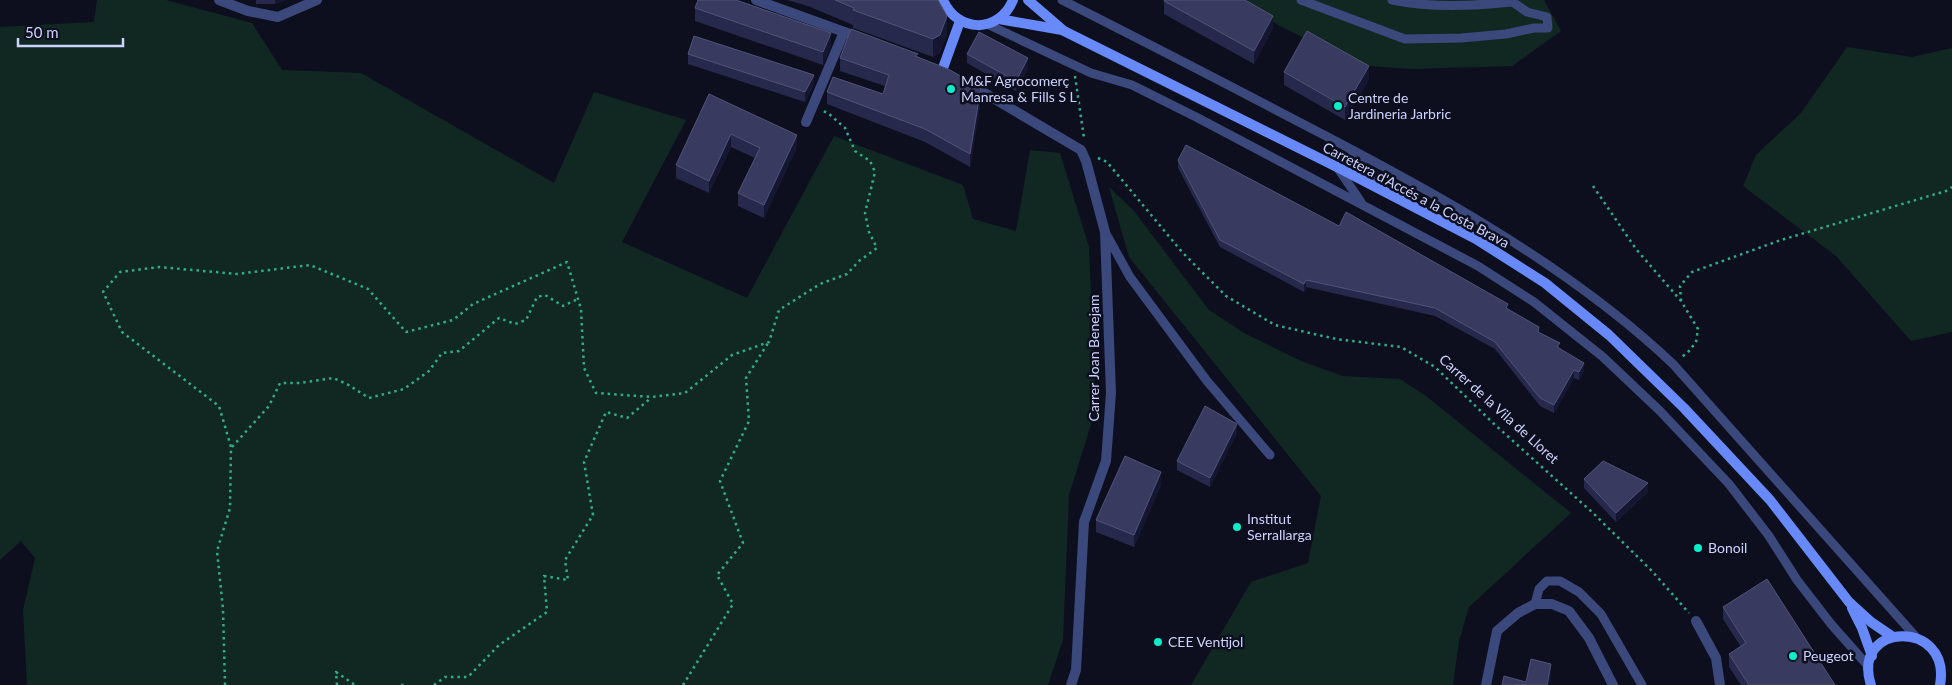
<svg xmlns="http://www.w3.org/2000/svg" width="1952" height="685" viewBox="0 0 1952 685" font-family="Lato,sans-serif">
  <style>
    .green { fill: #102821 }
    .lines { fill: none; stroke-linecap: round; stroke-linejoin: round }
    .path { stroke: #32ac85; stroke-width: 2.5; stroke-dasharray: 2.5 4; stroke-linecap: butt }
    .service { stroke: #3a487c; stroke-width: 9 }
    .minor { stroke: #3a487c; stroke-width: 10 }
    .secondary { stroke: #6889f9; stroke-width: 10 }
    .wall { fill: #27294c }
    .shaded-wall { fill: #151732 }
    .building { fill: #383b5f; stroke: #505378 }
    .poi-dot { fill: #09edc9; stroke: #0d0f1f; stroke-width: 2 }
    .labels { text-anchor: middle; stroke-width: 5; stroke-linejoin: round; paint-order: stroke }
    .poi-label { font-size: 14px; fill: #cdd3fd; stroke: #0d0f1f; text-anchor: start }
    .street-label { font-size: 14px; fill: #cdd3fd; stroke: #0d0f1f }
  </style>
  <rect width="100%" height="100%" fill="#0d0f1f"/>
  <g class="green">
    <path d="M97 0H166L252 23 282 70 361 73 554 183 594 92 686 120 622 242 747 298 834 136 963 185 973 219 1016 231 1030 150 1060 153 1089 247 1096 408 1069 495 1063 640 1048 685H27L23 610 35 558 21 541 0 560V27L94 22Z"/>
    <path d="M1244 0H1544L1561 31 1512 66 1409 69 1358 65 1278 25 1248 5Z"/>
    <path d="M1847 47 1912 57 1952 48V332L1911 341 1836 256 1743 186 1756 155 1801 113Z"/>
    <path d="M1109 187 1134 211 1209 310 1246 334 1301 361 1343 376 1400 379 1426 396 1571 513 1469 607 1459 641 1453 685H1191L1251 582 1308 563 1321 496 1129 257Z"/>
  </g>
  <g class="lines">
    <g class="path">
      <path d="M1075 76 1084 138"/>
      <path d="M1098 158 1107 162 1182 252 1226 296 1275 325 1336 339 1401 347 1435 367 1493 423 1593 513 1652 571 1689 613"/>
      <path d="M1593 186 1636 249 1681 301 1698 329 1696 342 1689 351 1682 357"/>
      <path d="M1681 301 1680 286 1692 272 1781 240 1946 191 1952 187"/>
      <path d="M232 447 269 406 280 383H300L333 378 347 384 369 398 404 389 429 371 442 353 459 351 499 318 515 324 526 320 537 297 545 295 563 306 578 299"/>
      <path d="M225 685 223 609 217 551 230 508 231 447 219 406 122 332 103 292 120 272 159 267 237 274 310 265 368 289 406 332 453 320 473 304 567 262 581 309 584 368 596 393 652 397 685 393 732 355 769 342 779 310 820 284 847 274 859 261 877 248 869 232 865 213 875 172 870 161 855 151 845 128 828 113 823 111"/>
      <path d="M337 685 336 672 355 685"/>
      <path d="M401 685H404"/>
      <path d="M434 685 445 677H468L499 645 547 612 544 576 568 580 565 560 593 515 584 462 606 412 627 418 651 398"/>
      <path d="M683 685 733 604 717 575 743 543 720 481 749 421 746 378 768 343"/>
    </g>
    <g class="service">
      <path d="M1062 0C1141 40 1219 80 1297 121 1427 188 1566 263 1673 364L1916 637"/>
      <path d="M1301 0 1405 39 1461 38 1506 34 1534 28H1548L1547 17 1527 12 1510 0"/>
      <path d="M1392 0C1432 8 1472 6 1512 2"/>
      <path d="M987 24 1091 73 1132 85 1198 118 1478 266 1534 302 1603 357 1660 411 1729 484 1769 536 1797 580 1831 624 1869 667"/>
      <path d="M1351 150 1379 188"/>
      <path d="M1337 167 1361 202"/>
      <path d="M1105 232 1130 277 1207 381 1270 455"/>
      <path d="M1535 604 1539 589 1547 581H1560L1579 592 1601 614 1642 685"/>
    </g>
    <g class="minor">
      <path d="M219 0 248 11 278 17 317 0"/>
      <path d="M756 0 861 38"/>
      <path d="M971 85 1081 150 1086 161 1105 232 1111 393 1106 461 1084 522 1076 670 1071 685"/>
      <path d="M806 122 844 32"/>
      <path d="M1696 621 1716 658 1720 685"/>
      <path d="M1486 685 1497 631 1518 613 1535 604H1552L1569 611 1589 638 1613 685"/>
    </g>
    <g class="secondary">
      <path d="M943 0C957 33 999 34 1013 0"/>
      <path d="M1028 0 1064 31 1337 167 1476 239 1545 283 1609 335 1684 408 1770 500 1849 602 1871 622 1893 637"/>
      <path d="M999 19 1062 30"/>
      <path d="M943 68 960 21"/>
      <path d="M1852 608 1862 628 1872 656"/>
      <path d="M1871 685C1850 621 1952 619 1940 685"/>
    </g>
  </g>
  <g class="wall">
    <path d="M256 0H286L275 4H256Z"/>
    <path d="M787 0H938L947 34 940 53 933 57 853 28V25L808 6Z"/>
    <path d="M1163 0H1245L1273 28 1254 64 1164 14V1Z"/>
    <path d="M695 8 831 45 823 65 695 21Z"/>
    <path d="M688 54 814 84 805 102 688 64Z"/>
    <path d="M967 54 1028 68 1016 91 967 63Z"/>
    <path d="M918 57 981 100 970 167 925 142 827 104V92L883 94 885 86 840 71V58Z"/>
    <path d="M1284 72 1369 79 1345 120 1284 85Z"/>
    <path d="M709 94 797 147 764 218 738 206V193L755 158 731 147 709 193 676 178V165Z"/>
    <path d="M1178 160 1339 226 1508 309 1560 348 1584 371 1579 380 1574 378 1554 413 1540 406 1495 349 1435 316 1306 287 1304 292 1220 247 1178 168Z"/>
    <path d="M1237 433 1210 487 1177 470V461Z"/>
    <path d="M1584 479 1648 492 1616 522 1584 488Z"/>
    <path d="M1161 485 1134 547 1096 532V520Z"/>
    <path d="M1723 607 1835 685H1741L1729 667V654L1741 647 1723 619Z"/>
  </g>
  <g class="shaded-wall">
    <path d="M275 0H286L275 4Z"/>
    <path d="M947 16V34L940 53 933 57V39Z"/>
    <path d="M1273 16V28L1254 64V51Z"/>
    <path d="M831 33V45L823 65V52Z"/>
    <path d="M1028 58V68L1016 91V81Z"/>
    <path d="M1369 66V79L1345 120V107Z"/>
    <path d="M814 75V84L805 102V92Z"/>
    <path d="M981 87V100L970 167V154Z"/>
    <path d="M731 134V147L709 193V181Z"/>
    <path d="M797 135V147L764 218V205Z"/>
    <path d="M1306 280V287L1304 292V284Z"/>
    <path d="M1584 363V371L1579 380V372Z"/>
    <path d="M1574 370V378L1554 413V405Z"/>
    <path d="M1237 424V433L1210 487V478Z"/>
    <path d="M1161 472V485L1134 547V535Z"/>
    <path d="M1648 483V492L1616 522V513Z"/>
    <path d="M1551 664V676L1550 685H1547Z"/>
  </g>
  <g class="building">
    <path d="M698 0H736L831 33 823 52 695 8Z"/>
    <path d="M835 0H938L947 16 940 35 933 39 853 10 854 8Z"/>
    <path d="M1165 0H1245L1273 16 1254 51 1164 1Z"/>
    <path d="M851 29 918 54 915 56 948 69 981 87 970 154 925 129 827 92 833 77 883 94 889 75 840 58Z"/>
    <path d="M1307 31 1369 66 1345 107 1284 72Z"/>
    <path d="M979 32 1028 58 1016 81 967 54Z"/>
    <path d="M694 36 814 75 805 92 688 54Z"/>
    <path d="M709 94 797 135 764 205 738 193 760 148 731 134 709 181 676 165Z"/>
    <path d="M1186 145 1339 226 1346 212 1508 304 1506 308 1539 327 1538 332 1560 343 1557 347 1584 363 1579 372 1574 370 1554 405 1540 398 1495 342 1435 308 1306 280 1304 284 1220 240 1178 160Z"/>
    <path d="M1205 406 1237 424 1210 478 1177 461Z"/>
    <path d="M1125 456 1161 472 1134 535 1096 520Z"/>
    <path d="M1603 461 1648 483 1616 513 1584 479Z"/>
    <path d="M1767 579 1835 685H1749L1729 654 1746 643 1723 607Z"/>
    <path d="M1531 659 1551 664 1547 685H1502L1504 676 1526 682Z"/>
  </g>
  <g class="poi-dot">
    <circle cx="951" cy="89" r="5"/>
    <circle cx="1338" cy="106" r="5"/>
    <circle cx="1237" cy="527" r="5"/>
    <circle cx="1698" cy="548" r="5"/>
    <circle cx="1158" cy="642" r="5"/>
    <circle cx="1793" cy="656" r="5"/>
  </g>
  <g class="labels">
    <g class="poi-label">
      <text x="961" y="86">M&amp;F Agrocomerç<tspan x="961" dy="16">Manresa &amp; Fills S L</tspan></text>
      <text x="1348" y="103">Centre de<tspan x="1348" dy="16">Jardineria Jarbric</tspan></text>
      <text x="1247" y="524">Institut<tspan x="1247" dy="16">Serrallarga</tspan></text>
      <text x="1708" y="553">Bonoil</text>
      <text x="1168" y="647">CEE Ventijol</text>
      <text x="1803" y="661">Peugeot</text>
    </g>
    <g class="street-label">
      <text transform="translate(1416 195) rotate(28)" y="5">Carretera d'Accés a la Costa Brava</text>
      <text transform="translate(1094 358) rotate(-90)" y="5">Carrer Joan Benejam</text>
      <text transform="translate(1499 409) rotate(42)" y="5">Carrer de la Vila de Lloret</text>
    </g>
  </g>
  <path d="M18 38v8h105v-8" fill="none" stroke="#cdd3fd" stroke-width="2.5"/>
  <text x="25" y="38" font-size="15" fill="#cdd3fd" stroke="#0d0f1f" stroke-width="4" paint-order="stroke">50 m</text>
</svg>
